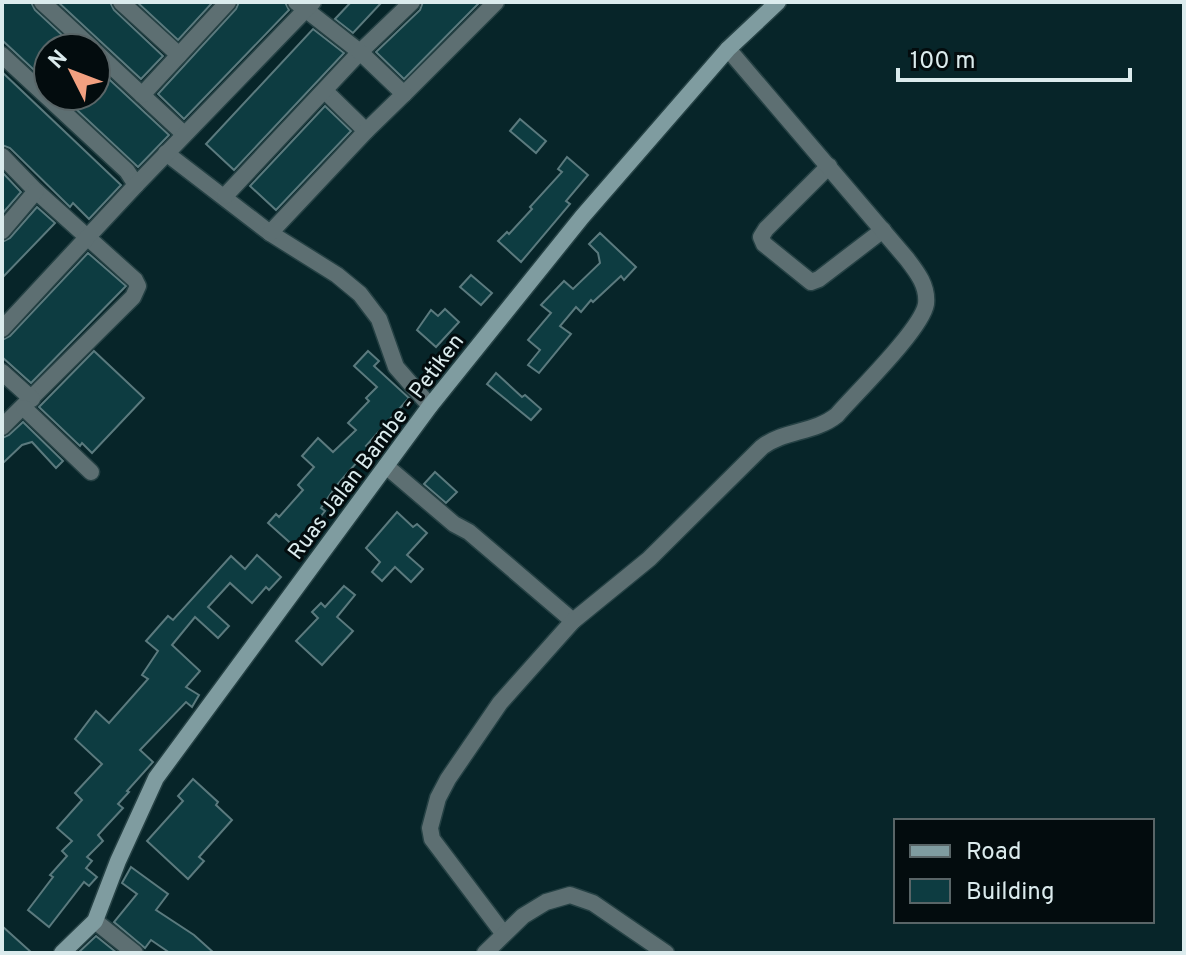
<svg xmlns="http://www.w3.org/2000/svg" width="1186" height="955" viewBox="0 0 1186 955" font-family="Overpass,sans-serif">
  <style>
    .building { fill: #0d3c41; stroke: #5b7a7e; stroke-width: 2 }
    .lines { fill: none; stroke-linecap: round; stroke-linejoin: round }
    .minor-casing { stroke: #254144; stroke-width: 19 }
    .secondary-casing { stroke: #254144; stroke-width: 19 }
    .minor { stroke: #5d6f72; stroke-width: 16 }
    .secondary { stroke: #7f9ca0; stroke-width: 16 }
    .labels { text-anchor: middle; stroke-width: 6; stroke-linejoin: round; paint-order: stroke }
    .street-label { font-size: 22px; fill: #dbebed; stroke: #030c0e }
  </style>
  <rect width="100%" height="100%" fill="#072529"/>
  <g class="building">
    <path d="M2 2H31L35 10 76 48H48V83L2 40Z"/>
    <path d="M58 2H110L114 10 163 56 141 79Z"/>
    <path d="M137 2H213L178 40Z"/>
    <path d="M239 2H285L289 10 184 119 158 94 236 9Z"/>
    <path d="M351 2H382L353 33 335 19Z"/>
    <path d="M423 2H480L404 79 376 52 420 10Z"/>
    <path d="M313 29 344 53 234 170 206 144Z"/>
    <path d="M96 67 169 135 138 167 62 96H96Z"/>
    <path d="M2 72 121 185 89 219 73 203 70 207 10 148 2 145Z"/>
    <path d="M325 106 351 131 276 210 250 186Z"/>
    <path d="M520 119 546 141 536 153 510 131Z"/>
    <path d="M567 157 588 175 566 201 570 204 521 262 498 241 507 232 509 234 532 209 530 207 562 172 558 169Z"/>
    <path d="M2 172 21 192 2 214Z"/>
    <path d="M37 207 55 223 2 278V242L10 238Z"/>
    <path d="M600 233 636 267 624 280 621 276 593 302 591 300 581 312 576 307 560 326 571 334 539 373 528 365 540 350 528 340 551 313 541 305 564 281 573 289 600 263 598 253 589 244Z"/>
    <path d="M88 253 126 286 31 383 2 357V340L10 336Z"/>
    <path d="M471 275 492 293 481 305 460 287Z"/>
    <path d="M445 309 459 322 436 347 417 330 431 310 438 316Z"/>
    <path d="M94 351 144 398 92 453 82 443 80 446 39 407Z"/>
    <path d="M368 351 379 361 374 366 409 398 366 446 372 451 360 462 358 461 336 486 321 508 325 511 296 548 268 523 276 514 279 517 303 490 298 485 314 467 302 456 318 438 333 452 356 430 348 423 369 401 366 398 377 387 354 366Z"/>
    <path d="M496 373 522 397 525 395 541 409 531 420 487 384Z"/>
    <path d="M23 422 63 461 56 468 32 442 22 445 2 464V438L9 435Z"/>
    <path d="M435 472 457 492 446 503 424 484Z"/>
    <path d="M397 512 413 527 417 524 427 533 407 555 423 569 411 582 395 567 382 581 372 572 380 562 366 548Z"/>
    <path d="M257 555 281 577 269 590 266 587 252 603 230 583 208 607 229 626 218 638 195 617 172 645 200 671 186 687 199 695 192 707 186 702 140 750 153 762 127 791 129 792 118 804 123 808 98 835 103 841 87 857 92 861 86 868 97 877 89 886 84 882 49 927 28 910 53 877 50 875 67 856 62 851 72 841 57 828 82 800 75 793 102 764 75 739 96 711 109 723 148 679 142 675 158 651 146 641 168 616 173 620 231 556 245 569Z"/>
    <path d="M344 586 355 595 337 617 353 631 322 665 296 641 318 618 312 612 321 603 325 607Z"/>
    <path d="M193 779 218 802 216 805 232 820 199 857 204 861 188 879 147 841 183 801 178 796Z"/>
    <path d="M131 867 168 894 156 910 194 935 214 953H170L151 940 145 948 114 922 137 894 122 883Z"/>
    <path d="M2 926 32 953H2Z"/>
    <path d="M96 936 117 953H78Z"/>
  </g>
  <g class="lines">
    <defs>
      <g id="minor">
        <path d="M42 2 92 48"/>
        <path d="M121 2 179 55"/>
        <path d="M96 52 184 134"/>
        <path d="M2 55 127 171 136 185"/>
        <path d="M325 91 366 131"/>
        <path d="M404 94 496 2"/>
        <path d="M142 95 228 2"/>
        <path d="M166 153 270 233 337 275 360 294 379 319 396 367 430 406"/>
        <path d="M2 156 36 191 135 280 138 286 133 297 2 427"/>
        <path d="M829 166 766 229 761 237 764 244 811 282 819 279 883 230"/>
        <path d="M225 196 360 52 412 2"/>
        <path d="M2 231 36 191"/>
        <path d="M270 233 366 131 404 94 360 52 296 2"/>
        <path d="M2 329 136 185 313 2"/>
        <path d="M2 372 32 399"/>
        <path d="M24 408 91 472"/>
        <path d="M386 466 454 524 469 532 573 621"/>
        <path d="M95 921 135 953"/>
        <path d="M503 933 432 839 430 828 438 798 448 779 500 703 573 621 649 559 762 447C784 430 815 433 837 415 856 393 922 329 926 304 928 286 917 272 907 259L728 49"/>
        <path d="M485 953 523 916 546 902 570 895 593 903 666 953"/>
      </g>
      <path id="secondary" d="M62 953 95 921 118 861 156 778 430 406 582 217 728 49 778 2"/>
    </defs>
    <use href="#minor" class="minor-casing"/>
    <use href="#secondary" class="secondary-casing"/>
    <use href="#minor" class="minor"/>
    <use href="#secondary" class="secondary"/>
  </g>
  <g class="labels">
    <g class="street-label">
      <text transform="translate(375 446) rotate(-53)" y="8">Ruas Jalan Bambe - Petiken</text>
    </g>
  </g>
  <rect width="1186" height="955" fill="none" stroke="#dbebed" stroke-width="8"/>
  <rect x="894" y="819" width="260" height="104" fill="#030c0e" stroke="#596567" stroke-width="2"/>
  <rect x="910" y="845" width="40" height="12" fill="#7f9ca0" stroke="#596567" stroke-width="2"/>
  <text x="966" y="859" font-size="24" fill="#dbebed">Road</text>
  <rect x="910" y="879" width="40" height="24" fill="#0d3c41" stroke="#596567" stroke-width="2"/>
  <text x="966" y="899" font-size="24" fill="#dbebed">Building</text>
  <g transform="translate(72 72) rotate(312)"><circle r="38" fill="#030c0e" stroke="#596567" stroke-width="2"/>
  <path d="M0-6L14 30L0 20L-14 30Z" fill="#f2a080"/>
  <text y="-12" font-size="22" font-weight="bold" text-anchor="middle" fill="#dbebed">N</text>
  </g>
  <path d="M898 68v12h232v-12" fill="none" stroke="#dbebed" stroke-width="4"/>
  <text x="910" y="68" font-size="24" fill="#dbebed" stroke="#030c0e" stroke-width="6" paint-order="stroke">100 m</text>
</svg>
